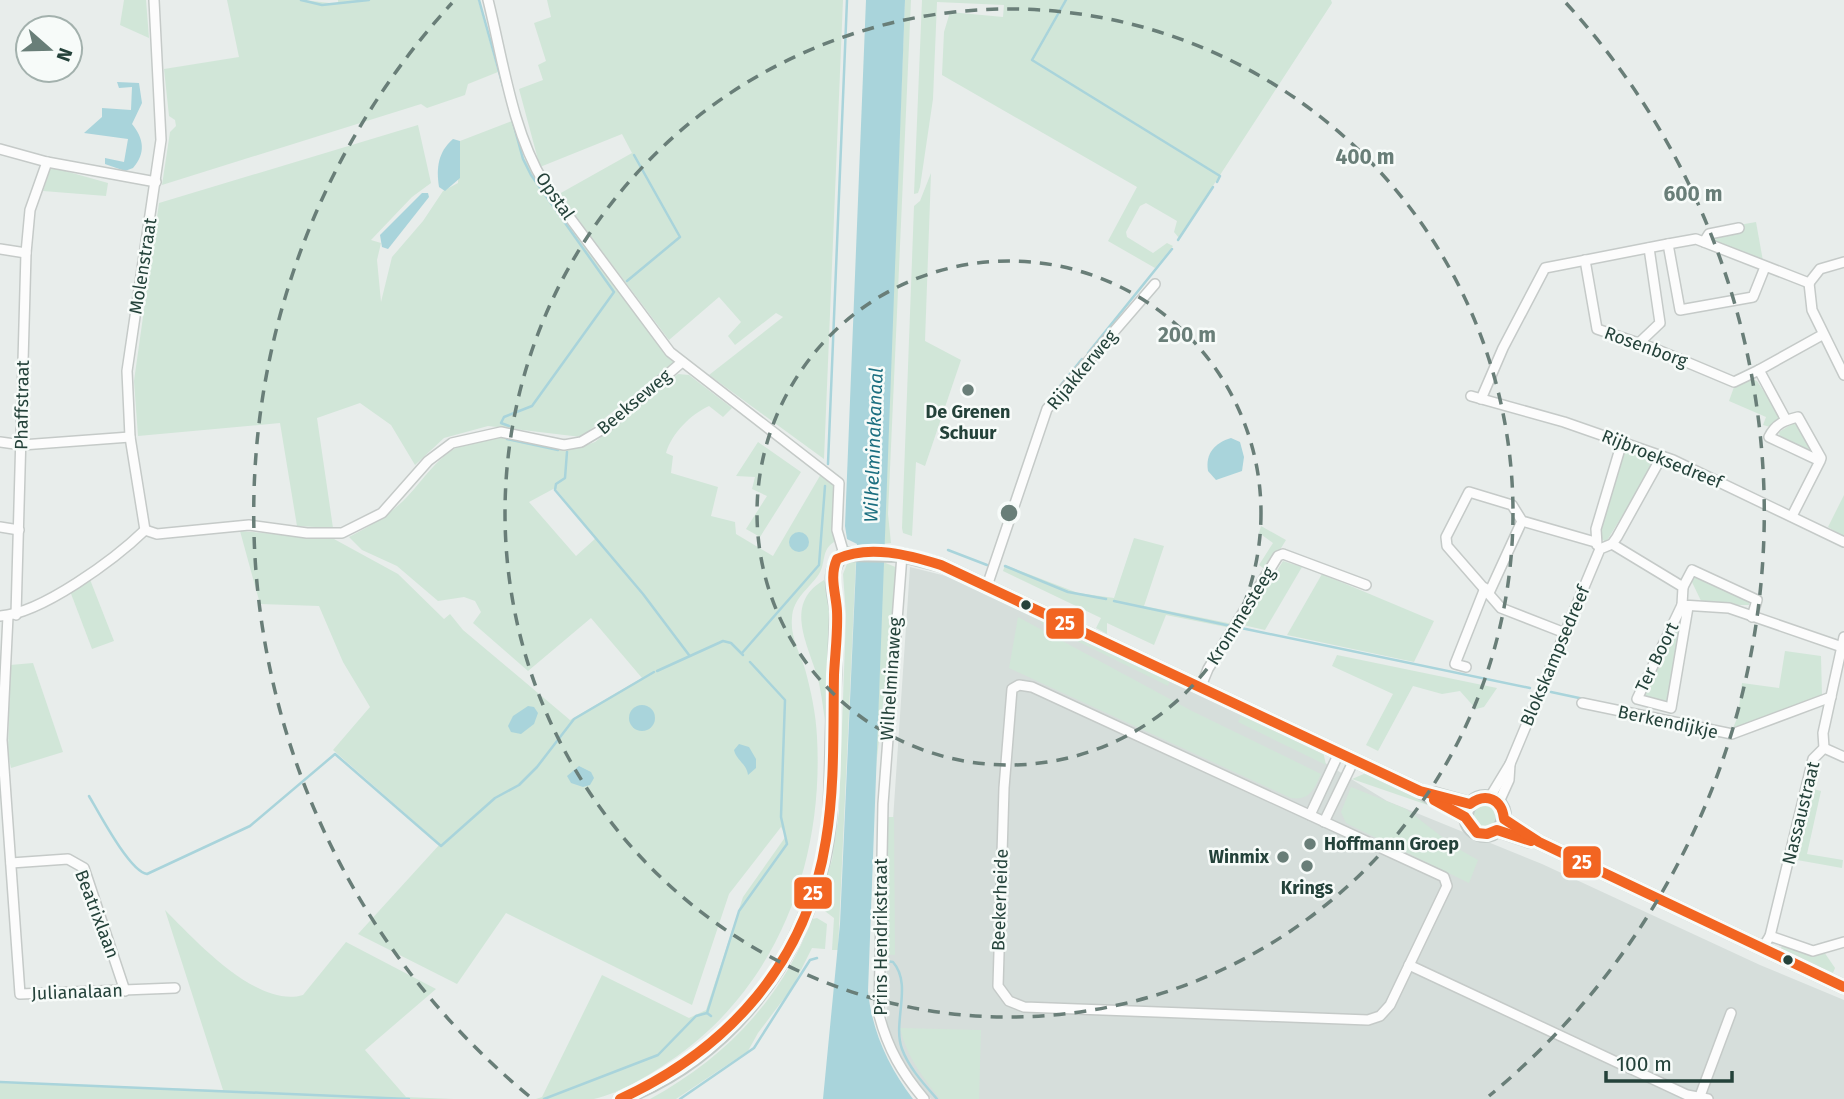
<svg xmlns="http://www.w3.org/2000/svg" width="1844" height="1099" viewBox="0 0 1844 1099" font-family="'Fira Sans',sans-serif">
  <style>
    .built { fill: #d6dedb }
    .green { fill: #d1e6d8; fill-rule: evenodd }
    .water { fill: #a9d4db }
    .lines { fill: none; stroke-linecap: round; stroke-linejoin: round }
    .stream { stroke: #a9d4db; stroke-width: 2.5 }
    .street-casing { stroke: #c5cac8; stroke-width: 12 }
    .secondary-casing { stroke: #c3cbc8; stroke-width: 16 }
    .street { stroke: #fcfcfc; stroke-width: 9 }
    .secondary { stroke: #fcfcfc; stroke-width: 12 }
    .bus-1-casing { stroke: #f7fbf9; stroke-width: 16 }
    .bus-1 { stroke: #f26522; stroke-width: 10 }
    .ring { fill: none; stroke: #697e78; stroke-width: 3.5; stroke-dasharray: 12 9 }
    .poi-dot { fill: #697e78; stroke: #f7fbf9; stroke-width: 2.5 }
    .bus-dot { fill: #24423a; stroke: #f7fbf9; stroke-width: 2.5 }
    .labels { text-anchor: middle; stroke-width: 5; stroke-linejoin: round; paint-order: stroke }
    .street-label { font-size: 18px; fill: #24423a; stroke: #f7fbf9 }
    .poi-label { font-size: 18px; font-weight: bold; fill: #24423a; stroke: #f7fbf9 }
    .water-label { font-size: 19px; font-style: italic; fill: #1c6f80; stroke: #f7fbf9 }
    .centre { fill: #697e78; stroke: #f7fbf9; stroke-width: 3.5 }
    .ring-label { font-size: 21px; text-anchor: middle; font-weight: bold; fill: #697e78; stroke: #f7fbf9; stroke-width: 5; stroke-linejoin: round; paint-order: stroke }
    .line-badge { stroke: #f7fbf9; stroke-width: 2.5 }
    .badge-label { font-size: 19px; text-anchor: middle; font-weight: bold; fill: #fff }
  </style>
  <rect width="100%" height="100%" fill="#e8edeb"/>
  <path class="built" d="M910 567 966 581 1234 707 1387 801 1542 864 1760 965 1844 1000V1099H931L910 1079 887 1045 886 924Z"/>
  <g class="green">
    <path d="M124 0H146L149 38 120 25Z"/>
    <path d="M227 0H304L338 4V0H478L498 72 468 84 465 95 427 108 421 104 162 185 170 132 176 126 175 120 169 116 164 69 239 57Z"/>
    <path d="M547 0H843L824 459 709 375 783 317 776 313 735 345 728 336 741 322 719 297 669 340 559 194 632 153 622 134 540 167 519 89 543 80 538 65 546 61 534 23 551 17Z"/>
    <path d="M905 0H911L888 514 891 543 883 544Z"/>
    <path d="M922 0H1331L1332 3 1179 238 1174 232 1177 221 1146 203 1140 206 1126 232 1127 237 1153 253 1167 243 1173 246 1155 268 1108 241 1137 187 942 75 944 32 950 12 1003 17 1004 5 937 2 933 99 920 187 918 193 914 194Z"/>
    <path d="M512 121 522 154 546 195 675 362 581 437 488 426 444 438 415 465 391 425 360 403 317 418 333 528 297 526 280 423 138 436 134 381 159 203 418 125 431 183 412 197 371 240 381 243 377 260 381 302 392 257 423 221 443 191 458 183 460 141Z"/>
    <path d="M51 167 108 183 106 196 43 191Z"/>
    <path d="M931 173 925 341 961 360 925 466 916 462 912 536 903 533 902 528 914 206 920 201Z"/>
    <path d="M1756 222 1763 261 1711 240 1739 225Z"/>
    <path d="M678 374 689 375 732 408 723 417 709 406C690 415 672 433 666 453L673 456 671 473 718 487 711 516 735 522 736 534 773 556 821 474 833 483 834 542C821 550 826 563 819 574 808 590 793 598 792 618 790 637 800 653 805 669 811 691 816 714 817 737 824 863 777 989 670 1061 648 1076 620 1093 594 1099 576 1099 554 1099 536 1099L542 1097 602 975 689 1018 706 1010 743 897 786 836 781 827 729 894 692 1005 506 913 457 984 358 934 440 844 333 750 370 707 343 662 319 606 260 604 240 531 334 539 398 574 444 619 450 614 463 630 570 720 642 678 591 618 528 671 473 623 481 612 475 601 464 597 438 601 397 566 362 550 349 537C368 527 386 517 402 502 426 479 436 454 469 442 511 427 554 459 595 442ZM555 488 596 538 576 556 529 502Z"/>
    <path d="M1752 379 1757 381 1780 416V421L1770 427 1763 425 1766 417 1729 401 1734 387Z"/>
    <path d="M1792 424H1797L1814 454 1780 438 1779 432Z"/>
    <path d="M758 442 801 472 760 537 746 529 767 496 752 489 755 477 736 476Z"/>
    <path d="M1628 448 1653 456 1655 463 1606 542 1600 538V532L1622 451Z"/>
    <path d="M1844 495V537L1828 527Z"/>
    <path d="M1261 526 1286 540 1267 571 1259 565 1273 543 1259 533Z"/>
    <path d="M1134 538 1164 546 1144 606 1233 624 1231 628 1166 615 1154 645 1107 623V634L1096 628 1101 618 1003 571 1005 565 1078 593 1114 598Z"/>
    <path d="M856 560 838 950H832L834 918 817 905 832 860 839 812 846 615 843 574 847 564Z"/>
    <path d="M1283 561 1302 567 1265 630 1243 625Z"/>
    <path d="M883 562 898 568 876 767Z"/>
    <path d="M1322 574 1434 621 1414 662 1287 635Z"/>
    <path d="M1697 575 1750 601 1749 605H1703L1691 580Z"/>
    <path d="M89 577 114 641 92 649 70 591Z"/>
    <path d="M824 580 829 592 828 743C825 723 823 703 819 683 811 648 781 605 824 580Z"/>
    <path d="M1679 614 1683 615 1669 703 1642 698Z"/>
    <path d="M1018 617 1192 711 1321 774C1314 789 1310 801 1291 798L1009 668Z"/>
    <path d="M1042 617 1171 677 1168 686 1041 623Z"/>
    <path d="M1785 651 1821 656 1822 696 1733 728 1738 716 1742 683 1779 688Z"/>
    <path d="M1337 655 1497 688 1484 707 1476 709 1460 691 1442 694 1413 686 1378 751 1366 745 1393 694 1332 666Z"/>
    <path d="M33 663 63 752 11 768 8 754 10 665Z"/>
    <path d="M1243 712 1323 751 1326 765 1238 722Z"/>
    <path d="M1366 773 1445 811 1352 779Z"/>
    <path d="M1351 787 1406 809 1455 847 1478 860 1469 883 1346 823 1341 812Z"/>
    <path d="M1813 789 1821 791 1807 854 1843 860 1842 868 1797 860Z"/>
    <circle cx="1485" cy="816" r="12"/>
    <path d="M886 817H894L895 955 881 954Z"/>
    <path d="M165 910C194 939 257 1009 303 995L346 942 436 989 365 1050 406 1097 454 1099H0V1083L223 1090Z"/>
    <path d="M817 918 827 924 825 949 812 948 792 988 758 1033 748 1051 676 1099H650C725 1058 782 999 812 919Z"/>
    <path d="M1784 945 1824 952 1835 968 1833 973 1778 950Z"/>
    <path d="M900 1028 981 1030 979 1099H940C922 1076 907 1057 900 1028Z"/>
  </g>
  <g class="water">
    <path d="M866 0H905L868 991C872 1031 888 1066 913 1099H823L840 924 857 544 847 539 845 526Z"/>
    <path d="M117 82 139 83 142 103 132 124C144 139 146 153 133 168L125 171 105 164V158L124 162 128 139 84 133 102 117V108L131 110 132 87 119 88Z"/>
    <path d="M453 139 460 141V178L445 191 439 187C436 168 438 152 453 139Z"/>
    <path d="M422 193H428L429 197 388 249 382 247 380 235Z"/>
    <path d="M1231 438 1240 442 1244 457 1242 471 1216 480 1208 471C1205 453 1215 443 1231 438Z"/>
    <circle cx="799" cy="542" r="10"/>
    <circle cx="642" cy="718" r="13"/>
    <path d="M528 706 534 707 538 713 534 724 521 734 511 732 508 726 513 716Z"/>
    <path d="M739 744 749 747 756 759V768L748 775C747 764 736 760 734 750Z"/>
    <path d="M579 766 591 772 594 778 590 785 583 787 571 783 567 776Z"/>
  </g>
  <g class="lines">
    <g class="stream">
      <path d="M301 0 322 5 369 0"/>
      <path d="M479 0 503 86"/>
      <path d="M1066 0 1032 60 1220 176 1217 182"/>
      <path d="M507 100 523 159 531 175 614 292 532 406 504 417 501 423 509 426"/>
      <path d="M1178 240 1213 187"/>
      <path d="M627 281 680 237 634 155"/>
      <path d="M1088 353 1172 249"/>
      <path d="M1047 402 1082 359"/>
      <path d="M507 439 558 450"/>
      <path d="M567 452 565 478 556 484 555 490 643 594 689 655"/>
      <path d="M828 464 847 0"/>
      <path d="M948 550 987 565"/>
      <path d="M1005 566 1068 592 1106 599"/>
      <path d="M1114 601 1231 626"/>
      <path d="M1241 628 1530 688"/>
      <path d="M742 653 819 565 825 486"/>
      <path d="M657 671 723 641 731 643 743 655"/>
      <path d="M1551 692 1626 708"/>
      <path d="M89 796C99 813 130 872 147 874L250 826 335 754 441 846 495 798 519 785 537 767 574 719 654 672"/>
      <path d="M886 961 893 962C913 985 892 1022 902 1049 909 1068 924 1084 937 1099"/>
      <path d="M707 1013 739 911 787 844 781 817 785 700 750 662"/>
      <path d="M0 1082 409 1099"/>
      <path d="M544 1099 658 1055 696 1016 707 1013 711 1016"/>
      <path d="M680 1099 754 1048 810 960 817 958"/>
    </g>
    <defs>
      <g id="street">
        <path d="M488 0C503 60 512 130 544 183L670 352 839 483 837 530 844 554"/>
        <path d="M0 149 47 162 156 182"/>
        <path d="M1704 242 1709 234 1739 228"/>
        <path d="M0 249 26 253"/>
        <path d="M1585 260 1597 329 1653 348 1734 382 1759 370"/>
        <path d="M1765 267 1753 297 1680 310 1668 244 1696 239 1809 283"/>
        <path d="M1809 283 1812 310 1844 375"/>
        <path d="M1809 283 1820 269 1844 262"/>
        <path d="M1639 343 1660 323 1649 248"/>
        <path d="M1471 396 1564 422 1673 460 1844 542"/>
        <path d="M1481 399 1503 348 1545 268 1668 244"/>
        <path d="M1786 420 1759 370 1822 335"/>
        <path d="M0 442 22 445 130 437"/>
        <path d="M1792 516 1820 461 1821 458 1798 417C1785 420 1775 424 1769 437L1820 461"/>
        <path d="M0 527 19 530"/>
        <path d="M145 530 157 534 249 525 307 533H342L382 513 428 461 452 443 501 432 564 445 581 442 608 426 682 362"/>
        <path d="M145 530 130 437 127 371 161 140 154 0"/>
        <path d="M1612 544 1683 587 1682 605 1729 608 1842 647"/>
        <path d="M1597 545 1596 529 1622 442"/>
        <path d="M902 555 883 804 879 1015C888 1049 902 1073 924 1099"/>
        <path d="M987 586 1047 409 1155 284"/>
        <path d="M1683 587 1692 570 1757 600 1752 617"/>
        <path d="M1489 593 1522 521"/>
        <path d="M1682 605 1637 699 1671 708 1688 607"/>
        <path d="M16 615 26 253 30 210 47 162"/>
        <path d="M0 616C41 614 115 559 145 530"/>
        <path d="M8 616 2 740 20 994 175 988"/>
        <path d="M1565 633 1501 608 1447 546 1446 537 1469 492 1512 505 1522 521 1595 542"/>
        <path d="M1466 667 1455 664 1485 588"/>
        <path d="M1019 685 1032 687 1444 877 1447 886 1390 1005 1380 1016 1368 1020 1024 1007 1009 1001 998 986 1004 788 1012 689Z"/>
        <path d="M1201 686 1208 669 1278 556 1283 554 1366 585"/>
        <path d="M1582 703 1732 734 1831 697"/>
        <path d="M1824 748 1844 757"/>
        <path d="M1490 797 1510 764 1600 549 1612 544 1617 537 1662 456"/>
        <path d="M1499 802 1509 780 1510 764"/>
        <path d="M1310 815 1339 753"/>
        <path d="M1324 822 1354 760"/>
        <path d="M11 863 68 859 84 868 125 991"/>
        <path d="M1770 936 1813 951 1844 942"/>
        <path d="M1762 949 1770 936 1813 759 1824 748 1823 733 1844 637"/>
        <path d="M1409 965 1687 1095 1708 1099"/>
        <path d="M1700 1096 1731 1013"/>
      </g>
      <g id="secondary">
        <path d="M1434 794 1470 804"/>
        <circle cx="1485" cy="816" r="19"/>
        <path d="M1504 819 1539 842 1844 987"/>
        <path d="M1497 830 1530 841"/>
        <path d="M620 1099C723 1061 797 968 823 861 831 827 831 790 832 755 833 707 835 659 837 611 834 591 826 568 844 554L902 555 941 565 1420 791 1465 817"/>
      </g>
    </defs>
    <use href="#street" class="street-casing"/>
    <use href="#secondary" class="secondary-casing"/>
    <use href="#street" class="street"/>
    <use href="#secondary" class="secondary"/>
    <defs>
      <g id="bus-1">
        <path d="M1434 800 1465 817 1477 833 1487 834 1497 830 1531 841"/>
        <path d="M620 1099C729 1049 807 962 826 840 835 786 833 730 834 675 835 654 838 633 837 611 836 593 829 577 837 559 869 544 909 555 941 565L1420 791 1470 804C1486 792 1502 799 1504 819L1539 842 1844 987"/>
      </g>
    </defs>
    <use href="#bus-1" class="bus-1-casing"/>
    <use href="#bus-1" class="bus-1"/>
  </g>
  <g class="ring">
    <circle cx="1009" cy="513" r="252"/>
    <circle cx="1009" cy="513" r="504"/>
    <path d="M529 1096A755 755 0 0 1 452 3M1566 3A755 755 0 0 1 1489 1096"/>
  </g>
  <g class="poi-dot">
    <circle cx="968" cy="390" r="7"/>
    <circle cx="1310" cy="844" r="7"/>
    <circle cx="1283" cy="857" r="7"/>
    <circle cx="1307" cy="866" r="7"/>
  </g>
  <g class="bus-dot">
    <circle cx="1026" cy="605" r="6"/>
    <circle cx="1788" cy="960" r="6"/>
  </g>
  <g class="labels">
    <g class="street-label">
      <text transform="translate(555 196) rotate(55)" y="6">Opstal</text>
      <text transform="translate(143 266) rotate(-81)" y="6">Molenstraat</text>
      <text transform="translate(1646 347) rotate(20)" y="6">Rosenborg</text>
      <text transform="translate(1082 370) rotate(-50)" y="6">Rijakkerweg</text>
      <text transform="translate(634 402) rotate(-40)" y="6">Beekseweg</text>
      <text transform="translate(22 405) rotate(-89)" y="6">Phaffstraat</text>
      <text transform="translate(1662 459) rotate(22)" y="6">Rijbroeksedreef</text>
      <text transform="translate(1241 616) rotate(-58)" y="6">Krommesteeg</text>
      <text transform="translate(1555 656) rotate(-67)" y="6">Blokskampsedreef</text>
      <text transform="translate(1657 657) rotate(-64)" y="6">Ter Boort</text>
      <text transform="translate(891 679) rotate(-86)" y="6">Wilhelminaweg</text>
      <text transform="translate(1668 722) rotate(12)" y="6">Berkendijkje</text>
      <text transform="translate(1801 813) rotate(-76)" y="6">Nassaustraat</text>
      <text transform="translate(1000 900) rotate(-88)" y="6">Beekerheide</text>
      <text transform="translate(97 914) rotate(69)" y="6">Beatrixlaan</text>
      <text transform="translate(881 937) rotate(-90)" y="6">Prins Hendrikstraat</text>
      <text transform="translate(77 992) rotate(-2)" y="6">Julianalaan</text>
    </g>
    <g class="poi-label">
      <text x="968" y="418">De Grenen<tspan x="968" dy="21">Schuur</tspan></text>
      <text x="1324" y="850" text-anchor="start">Hoffmann Groep</text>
      <text x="1269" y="863" text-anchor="end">Winmix</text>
      <text x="1307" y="894">Krings</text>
    </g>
    <g class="water-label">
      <text transform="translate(873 445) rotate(-88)" y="7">Wilhelminakanaal</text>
    </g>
  </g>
  <circle cx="1009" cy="513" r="10" class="centre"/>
  <g class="ring-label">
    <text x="1365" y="164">400 m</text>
    <text x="1693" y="201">600 m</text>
    <text x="1187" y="342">200 m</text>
  </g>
  <g class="line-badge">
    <rect x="1045" y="607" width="40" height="33" rx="7" fill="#f26522"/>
    <rect x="1562" y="845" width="40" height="34" rx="7" fill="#f26522"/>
    <rect x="793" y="876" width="40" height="34" rx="7" fill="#f26522"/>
  </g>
  <g class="badge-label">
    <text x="1065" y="630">25</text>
    <text x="1582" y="869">25</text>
    <text x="813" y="900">25</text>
  </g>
  <g transform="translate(49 49) rotate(110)"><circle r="33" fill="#f7fbf9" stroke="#a3b1ad" stroke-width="2"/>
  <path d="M0-5L12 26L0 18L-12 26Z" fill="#697e78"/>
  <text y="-10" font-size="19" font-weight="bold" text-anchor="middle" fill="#24423a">N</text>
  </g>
  <path d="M1606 1071v10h126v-10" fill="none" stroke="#24423a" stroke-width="3.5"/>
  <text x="1616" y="1071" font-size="21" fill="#24423a" stroke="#f7fbf9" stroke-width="5" paint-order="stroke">100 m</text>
</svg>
